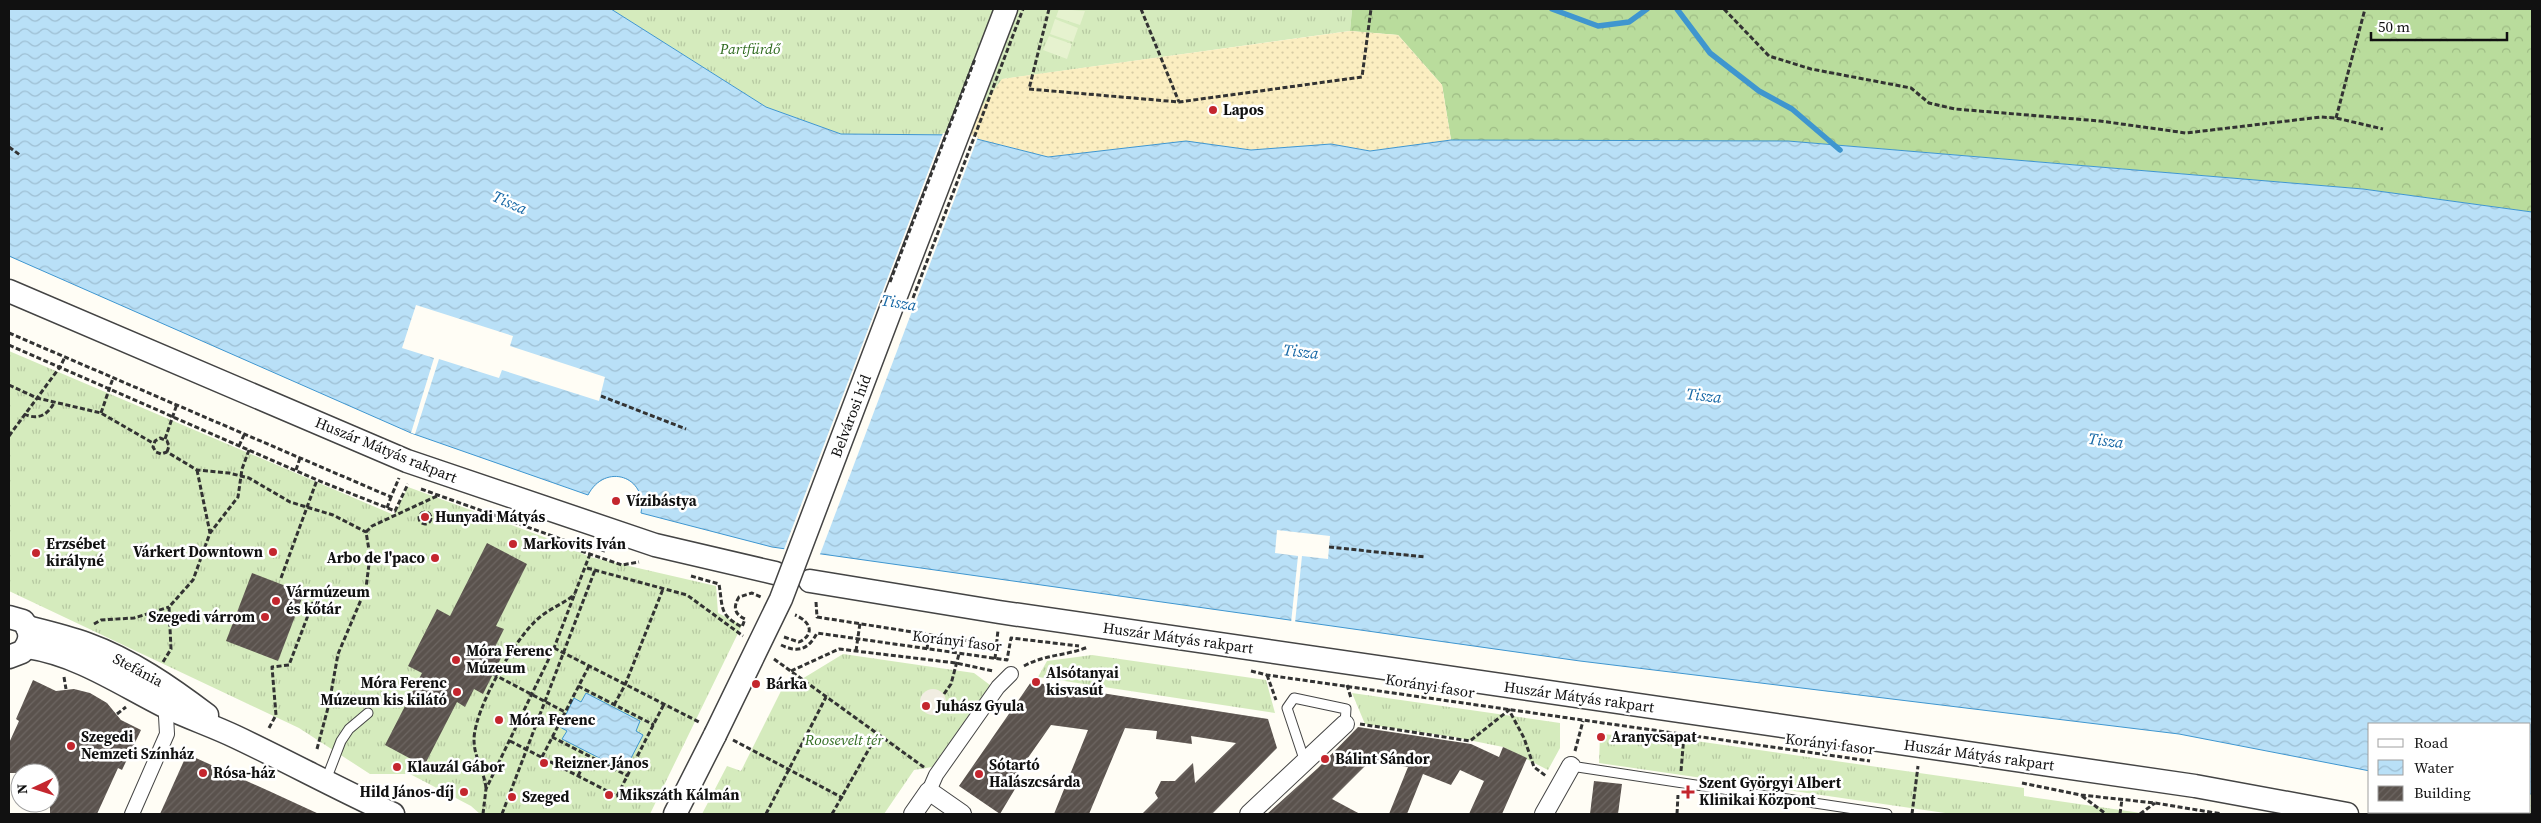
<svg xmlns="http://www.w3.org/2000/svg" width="2541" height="823" viewBox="0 0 2541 823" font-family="'Source Serif 4',serif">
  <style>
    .grass { fill: url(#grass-tufts) }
    .forest { fill: url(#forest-crowns) }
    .sand { fill: url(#sand-dots) }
    .pitch { fill: #e6f2cf }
    .plaza { fill: #f1ede2 }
    .water { fill: url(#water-waves); stroke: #3f96cf }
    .pier { fill: #fffdf5 }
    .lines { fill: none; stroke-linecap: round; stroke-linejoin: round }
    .stream { stroke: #3f96cf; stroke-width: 5.5 }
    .building { fill: url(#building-hatch) }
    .service-casing { stroke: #444; stroke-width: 11 }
    .pedestrian-casing { stroke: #444; stroke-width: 16 }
    .minor-casing { stroke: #444; stroke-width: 20 }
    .tertiary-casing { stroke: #444; stroke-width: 25 }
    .path { stroke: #333; stroke-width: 3; stroke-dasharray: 5 2.5; stroke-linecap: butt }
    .service { stroke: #fff; stroke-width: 9 }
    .pedestrian { stroke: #fff; stroke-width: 14 }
    .minor { stroke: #fff; stroke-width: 18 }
    .tertiary { stroke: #fff; stroke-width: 22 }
    .tertiary-bridge-casing { stroke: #444; stroke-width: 25; stroke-linecap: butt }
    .path-bridge { stroke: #333; stroke-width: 3; stroke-dasharray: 5 2.5; stroke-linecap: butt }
    .tertiary-bridge { stroke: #fff; stroke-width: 22 }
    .poi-dot { fill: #c4262e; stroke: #fff; stroke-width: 2 }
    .labels { text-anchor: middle; stroke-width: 5; stroke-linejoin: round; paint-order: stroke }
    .park-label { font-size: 15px; font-style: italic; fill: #2f6b1f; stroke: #fff }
    .poi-label { font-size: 15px; font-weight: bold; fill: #111; stroke: #fff; text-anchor: start }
    .street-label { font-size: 15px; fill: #111; stroke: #fff }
    .water-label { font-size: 16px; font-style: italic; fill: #1768a6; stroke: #fff }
  </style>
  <defs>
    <pattern id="grass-tufts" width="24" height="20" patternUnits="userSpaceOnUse" patternTransform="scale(1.25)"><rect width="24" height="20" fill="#d5ebbd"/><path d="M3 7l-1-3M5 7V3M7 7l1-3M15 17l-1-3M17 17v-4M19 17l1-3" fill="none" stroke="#b6c8a1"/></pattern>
    <pattern id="forest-crowns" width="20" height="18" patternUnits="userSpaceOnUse" patternTransform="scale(1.25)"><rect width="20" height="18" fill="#b9dc9c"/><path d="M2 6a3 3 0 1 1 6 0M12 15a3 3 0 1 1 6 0" fill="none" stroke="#9ebc85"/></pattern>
    <pattern id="sand-dots" width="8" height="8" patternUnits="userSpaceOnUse" patternTransform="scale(1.25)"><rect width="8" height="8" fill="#fbeec1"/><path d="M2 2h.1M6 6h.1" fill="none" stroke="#d6cba5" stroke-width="1.8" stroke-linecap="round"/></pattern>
    <pattern id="water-waves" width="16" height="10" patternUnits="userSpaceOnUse" patternTransform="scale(1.25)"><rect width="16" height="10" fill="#b9e0f7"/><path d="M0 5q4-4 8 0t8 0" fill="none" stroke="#9ebfd3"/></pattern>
    <pattern id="building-hatch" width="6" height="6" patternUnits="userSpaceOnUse" patternTransform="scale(1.25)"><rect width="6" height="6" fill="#5a524d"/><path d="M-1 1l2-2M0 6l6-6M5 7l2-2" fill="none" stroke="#6d6662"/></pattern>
  </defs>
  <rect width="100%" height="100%" fill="#fffdf5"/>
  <g class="grass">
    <path d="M611 9H1352L1350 31 1003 79 961 135 841 134 766 107Z"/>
    <path d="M9 351 394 515 408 487 552 540 590 557 716 586 718 613 742 625 650 814H480L471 806 410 774H370L299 728 9 591Z"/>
    <path d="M843 654 974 673 990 685 932 767 914 770 884 814H702L727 766 741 771 784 685 802 679Z"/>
    <path d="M1092 655 1266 680 1275 713 1038 677 1047 661Z"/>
    <path d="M1352 693 1560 723V748L1548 770 1503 747 1454 737 1365 724Z"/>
    <path d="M1600 734 1689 740 2024 788V796L2148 814H1952L1599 763Z"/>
    <path d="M2530 794H2532V814H2502L2492 812H2530Z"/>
  </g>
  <path class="forest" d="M1352 9H2532V212L2363 189 1788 141 1451 140 1442 85 1398 35 1350 31Z"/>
  <path class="sand" d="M1350 31 1398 35 1442 85 1451 140 1370 151 1331 144 1251 150 1186 141 1048 157 961 135 1002 79Z"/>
  <g class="pitch">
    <path d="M1059 9 1085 11 1080 25 1056 17Z"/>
    <path d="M1055 19 1078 28 1073 42 1050 34Z"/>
    <path d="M1049 36 1072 44 1067 59 1043 50Z"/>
  </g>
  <circle class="plaza" cx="933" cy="702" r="13"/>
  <g class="water">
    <path d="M9 9H611L766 107 841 134 961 135 1048 157 1186 141 1251 150 1331 144 1370 151 1451 140 1788 141 2363 189 2532 212V794H2530V724H2370V771L2179 734 1580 661 772 547 641 513C648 476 605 462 588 495L411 433 9 256Z"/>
    <path d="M586 693 640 721 636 731 643 735 629 762 621 759 617 767 562 739 567 731 560 727 574 698 581 702Z"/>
  </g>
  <g class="pier">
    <path d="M943 133H962L978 137 819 557 783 552Z"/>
    <path d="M416 305 513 336 510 346 605 377 599 401 502 370 499 378 439 359 415 434 411 433 434 358 402 348Z"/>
    <path d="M1277 530 1330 536 1328 559 1302 556 1295 623H1291L1298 556 1275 553Z"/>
  </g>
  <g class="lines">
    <g class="stream">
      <path d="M1552 9 1598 26 1629 22 1647 9"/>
      <path d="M1677 9 1710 53 1759 91 1792 109 1840 150"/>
    </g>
  </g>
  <g class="building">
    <path d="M487 543 527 564 496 626 504 629 494 649 503 654 483 694 474 689 465 707 457 702 424 766 385 745 422 673 408 666 437 609 450 616Z"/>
    <path d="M252 573 304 593 278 661 226 641Z"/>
    <path d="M33 680 56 691 74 689 90 693 107 703 121 720 141 730 122 770 118 768 97 814H50V773H9V743L19 721 16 719Z"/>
    <path d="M1031 682 1268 719 1277 748 1212 814H1142L1158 798 1155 793 1161 781H1175L1193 763 1195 783 1236 743 1191 736 1192 744 1156 739 1157 731 1125 728 1089 814H1054L1088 730 1051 725 1009 785 1015 789 1000 814 959 786Z"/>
    <path d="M1358 727 1471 744 1499 757 1503 747 1527 758 1502 814H1469L1484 781 1460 770 1451 785 1423 774 1407 814H1389L1408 767 1370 761 1332 799 1360 814H1267L1318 768Z"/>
    <path d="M187 754 269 791 319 814H160Z"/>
    <path d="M1594 781 1622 784 1618 814H1590Z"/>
  </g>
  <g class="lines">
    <defs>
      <g id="service">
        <path d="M1305 762 1287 708 1294 698 1346 709 1345 724"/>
        <path d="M1571 766 1887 814"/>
        <path d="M326 780 341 741 349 729 368 713"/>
      </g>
      <g id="pedestrian">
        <path d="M929 791 936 775 998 687 1011 674"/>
        <path d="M132 814 167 734 166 716"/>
      </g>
      <g id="minor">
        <path d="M913 814 929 791 962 814"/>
        <path d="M1249 814 1345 724"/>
        <path d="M1544 814 1571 766"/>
      </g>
      <g id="tertiary">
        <path d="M9 291 407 461 655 545 775 573"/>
        <path d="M894 301 1006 9"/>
        <path d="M810 581 999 612 2195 786 2347 814"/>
        <path d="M9 617 23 621C32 632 31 642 22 652L9 657"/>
        <path d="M27 627C47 632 68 637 87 644 131 660 170 687 207 715"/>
        <path d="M27 647C79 655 120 684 166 707 189 718 213 726 236 737 289 762 340 790 393 814"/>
        <path d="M675 814 715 735"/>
      </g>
    </defs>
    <use href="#service" class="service-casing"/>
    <use href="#pedestrian" class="pedestrian-casing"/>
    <use href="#minor" class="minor-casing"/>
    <use href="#tertiary" class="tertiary-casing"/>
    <g class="path">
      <path d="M1049 9 1029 89 1179 102 1362 77 1371 9"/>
      <path d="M1141 9 1179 102"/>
      <path d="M1724 9 1769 56 1811 69 1911 88 1929 103 1955 109 2100 121 2186 133 2321 117 2336 118 2383 129"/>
      <path d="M2336 118 2365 9"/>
      <path d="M9 147 20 155"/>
      <path d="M9 333 391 497 399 478"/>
      <path d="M9 345 317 480 395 511 408 484"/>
      <path d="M9 385 37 398 101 413 153 443"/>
      <path d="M601 396 686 429"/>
      <path d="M101 413 113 378"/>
      <path d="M24 414C37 420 47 416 54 403"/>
      <path d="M9 436 60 367 65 357"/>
      <path d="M165 439 177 404"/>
      <path d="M239 446 244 435"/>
      <path d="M167 452 169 446 167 441 160 438 155 441 153 447 156 452 161 454 167 452 197 470 229 473 249 478 290 502 333 515 366 532"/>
      <path d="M197 470 210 533"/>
      <path d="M296 470 300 458"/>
      <path d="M421 489 572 543 581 551 622 565 639 562"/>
      <path d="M387 508 391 497"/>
      <circle cx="425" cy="518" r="6"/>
      <path d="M366 532 372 526 437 496"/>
      <path d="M572 543 605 551"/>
      <path d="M1329 547 1425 557"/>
      <path d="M587 568 687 595 743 636"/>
      <path d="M691 576 719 584C723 608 719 615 742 627L745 619C734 614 733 607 739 597L752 593 761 597"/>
      <path d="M281 578 317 480"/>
      <path d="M816 602 817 617 996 645"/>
      <path d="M94 624 101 620 134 618 169 607"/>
      <path d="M784 637 799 642C816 634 810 621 795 615"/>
      <path d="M781 645C798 653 808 650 817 633L1007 660 1011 638 1079 646"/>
      <path d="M554 648 699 722"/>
      <path d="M927 649 929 634"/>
      <path d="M856 651 860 623"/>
      <path d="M774 659 925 768"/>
      <path d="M995 659 998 630"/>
      <path d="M163 662 171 649 169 607 193 580 210 533 238 497 242 469 249 450"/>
      <path d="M1024 666C1046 654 1066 656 1088 647"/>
      <path d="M791 671 839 649 956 663 993 671"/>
      <path d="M1251 671 1267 675 1870 761"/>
      <path d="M493 674 565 712"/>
      <path d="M1267 675 1276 700"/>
      <path d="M64 677 66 689"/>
      <path d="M1347 685 1351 698"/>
      <path d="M578 686 654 725"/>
      <path d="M944 694 951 684 959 654"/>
      <path d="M614 705 625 685 663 589"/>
      <path d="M117 714 126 707"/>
      <path d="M1360 724 1470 741 1509 710 1524 738 1534 767 1546 776"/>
      <path d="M269 728 276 715 272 667 289 665 315 597"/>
      <path d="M552 737 628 776"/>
      <path d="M733 740 843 798"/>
      <path d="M510 741 617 796 664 704"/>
      <path d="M317 749 329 704 338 654 366 588 370 556 366 532"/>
      <path d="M1575 751 1583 721"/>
      <path d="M542 757 589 666"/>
      <path d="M1681 771 1684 735"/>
      <path d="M578 776 588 756"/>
      <path d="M2022 783 2081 795 2155 803 2222 814"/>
      <path d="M486 788C484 771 474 757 474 740 474 709 516 636 540 617 551 608 565 603 575 594"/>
      <path d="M2082 796 2106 814"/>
      <path d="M483 814 486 789 554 648 590 554"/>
      <path d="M502 814 595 570"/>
      <path d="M766 814 826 697"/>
      <path d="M832 814 877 735"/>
      <path d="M1677 814 1678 795"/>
      <path d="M1912 814 1918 766"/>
      <path d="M2120 814 2122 799"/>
      <path d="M2140 814 2155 803"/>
    </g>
    <use href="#service" class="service"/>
    <use href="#pedestrian" class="pedestrian"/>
    <use href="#minor" class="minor"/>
    <use href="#tertiary" class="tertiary"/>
    <defs>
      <path id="tertiary-bridge" d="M715 735 781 599 894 301"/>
    </defs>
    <use href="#tertiary-bridge" class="tertiary-bridge-casing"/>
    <g class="path-bridge">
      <path d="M890 282 975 59"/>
      <path d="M913 298 1023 9"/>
    </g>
    <use href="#tertiary-bridge" class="tertiary-bridge"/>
  </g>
  <g class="poi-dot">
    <circle cx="1213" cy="110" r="5"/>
    <circle cx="616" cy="501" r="5"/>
    <circle cx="425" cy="517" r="5"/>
    <circle cx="513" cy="544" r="5"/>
    <circle cx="273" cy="552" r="5"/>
    <circle cx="36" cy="553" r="5"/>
    <circle cx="435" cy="558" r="5"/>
    <circle cx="276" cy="601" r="5"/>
    <circle cx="265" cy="617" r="5"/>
    <circle cx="456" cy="660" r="5"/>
    <circle cx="1036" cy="682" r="5"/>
    <circle cx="756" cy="684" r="5"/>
    <circle cx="457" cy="692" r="5"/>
    <circle cx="926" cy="706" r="5"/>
    <circle cx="499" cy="720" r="5"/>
    <circle cx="1601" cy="737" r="5"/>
    <circle cx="71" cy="746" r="5"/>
    <circle cx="1325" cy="759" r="5"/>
    <circle cx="544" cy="763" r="5"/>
    <circle cx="397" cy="767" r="5"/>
    <circle cx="203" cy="773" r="5"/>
    <circle cx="979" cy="774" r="5"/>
    <circle cx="464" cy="792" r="5"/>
    <path d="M1685.5 784.5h5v5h5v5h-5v5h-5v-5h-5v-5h5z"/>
    <circle cx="609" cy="795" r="5"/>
    <circle cx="512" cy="797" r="5"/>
  </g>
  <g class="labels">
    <g class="park-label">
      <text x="750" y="54">Partfürdő</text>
      <text x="844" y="745">Roosevelt tér</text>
    </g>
    <g class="poi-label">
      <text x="1223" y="115">Lapos</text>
      <text x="626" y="506">Vízibástya</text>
      <text x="435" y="522">Hunyadi Mátyás</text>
      <text x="46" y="549">Erzsébet<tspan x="46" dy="17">királyné</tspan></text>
      <text x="523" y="549">Markovits Iván</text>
      <text x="263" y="557" text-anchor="end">Várkert Downtown</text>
      <text x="425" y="563" text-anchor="end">Arbo de l'paco</text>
      <text x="286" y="597">Vármúzeum<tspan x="286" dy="17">és kőtár</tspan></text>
      <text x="255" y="622" text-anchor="end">Szegedi várrom</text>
      <text x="466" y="656">Móra Ferenc<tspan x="466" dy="17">Múzeum</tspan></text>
      <text x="1046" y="678">Alsótanyai<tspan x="1046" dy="17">kisvasút</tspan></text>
      <text x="447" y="688" text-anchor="end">Móra Ferenc<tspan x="447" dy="17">Múzeum kis kilátó</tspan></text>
      <text x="766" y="689">Bárka</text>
      <text x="936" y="711">Juhász Gyula</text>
      <text x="509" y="725">Móra Ferenc</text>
      <text x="81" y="742">Szegedi<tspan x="81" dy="17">Nemzeti Színház</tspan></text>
      <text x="1611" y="742">Aranycsapat</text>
      <text x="1335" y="764">Bálint Sándor</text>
      <text x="554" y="768">Reizner János</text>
      <text x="989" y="770">Sótartó<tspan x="989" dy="17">Halászcsárda</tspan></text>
      <text x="407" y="772">Klauzál Gábor</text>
      <text x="213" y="778">Rósa-ház</text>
      <text x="1699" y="788">Szent Györgyi Albert<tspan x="1699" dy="17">Klinikai Központ</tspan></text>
      <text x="454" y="797" text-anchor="end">Hild János-díj</text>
      <text x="619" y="800">Mikszáth Kálmán</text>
      <text x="522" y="802">Szeged</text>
    </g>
    <g class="street-label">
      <text transform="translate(851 416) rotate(-69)" y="5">Belvárosi híd</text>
      <text transform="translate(386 450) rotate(22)" y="5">Huszár Mátyás rakpart</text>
      <text transform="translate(1178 638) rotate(8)" y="5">Huszár Mátyás rakpart</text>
      <text transform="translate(957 641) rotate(7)" y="5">Korányi fasor</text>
      <text transform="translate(138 670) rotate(28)" y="5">Stefánia</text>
      <text transform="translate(1430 686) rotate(9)" y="5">Korányi fasor</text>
      <text transform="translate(1579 697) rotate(8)" y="5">Huszár Mátyás rakpart</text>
      <text transform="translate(1830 744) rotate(7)" y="5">Korányi fasor</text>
      <text transform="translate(1979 755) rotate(8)" y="5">Huszár Mátyás rakpart</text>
    </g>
    <g class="water-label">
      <text transform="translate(510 202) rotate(24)" y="6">Tisza</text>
      <text transform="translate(899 302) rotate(9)" y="6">Tisza</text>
      <text transform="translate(1301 351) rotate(6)" y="6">Tisza</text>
      <text transform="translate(1704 395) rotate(6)" y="6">Tisza</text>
      <text transform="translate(2106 440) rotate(7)" y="6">Tisza</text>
    </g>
  </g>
  <rect width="2541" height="823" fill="none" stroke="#111111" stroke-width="20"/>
  <rect x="2368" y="723" width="162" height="90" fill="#ffffff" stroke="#a0a0a0"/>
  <rect x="2378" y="739" width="25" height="8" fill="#ffffff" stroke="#a0a0a0"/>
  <text x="2414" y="748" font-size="15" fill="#111111">Road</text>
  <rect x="2378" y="760" width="25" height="15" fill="url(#water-waves)" stroke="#a0a0a0"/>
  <text x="2414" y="773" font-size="15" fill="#111111">Water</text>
  <rect x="2378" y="786" width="25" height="15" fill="url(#building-hatch)" stroke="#a0a0a0"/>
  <text x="2414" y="798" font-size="15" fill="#111111">Building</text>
  <g transform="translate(35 788) rotate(266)"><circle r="24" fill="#ffffff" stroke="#a0a0a0"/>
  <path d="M0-4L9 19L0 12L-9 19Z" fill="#c4262e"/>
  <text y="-8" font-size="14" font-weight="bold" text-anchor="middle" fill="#111111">N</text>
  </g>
  <path d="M2371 32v8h136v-8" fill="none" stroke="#111111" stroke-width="2.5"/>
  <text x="2378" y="32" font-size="15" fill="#111111" stroke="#ffffff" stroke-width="4" paint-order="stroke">50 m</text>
</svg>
